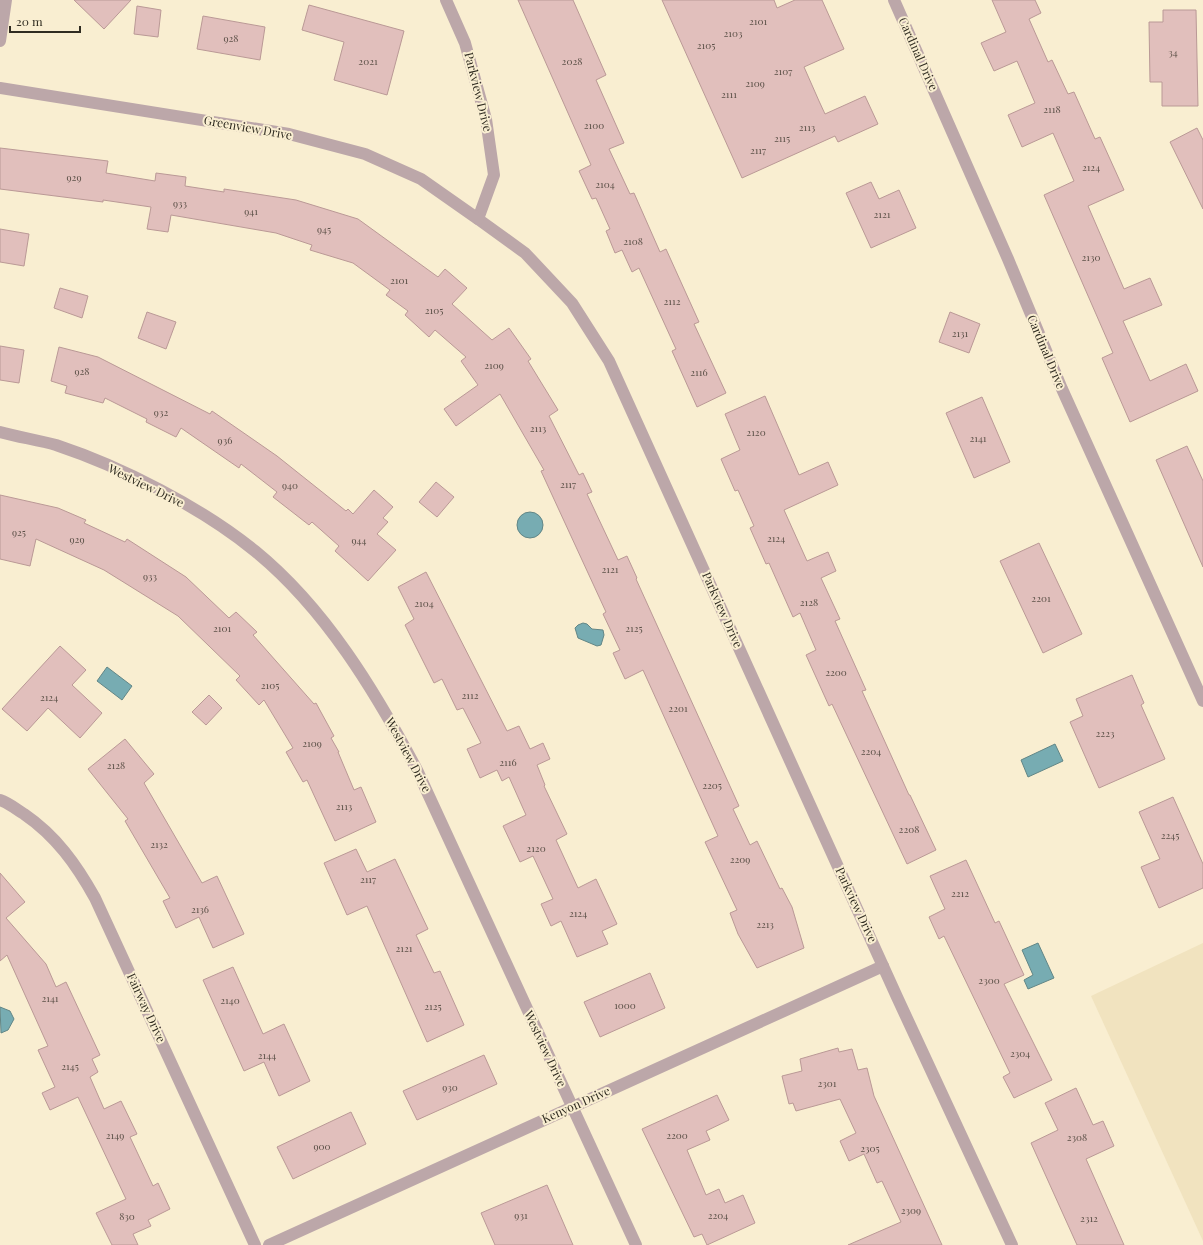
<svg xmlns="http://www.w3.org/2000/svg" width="1203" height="1245" viewBox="0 0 1203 1245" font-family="'Playfair Display',serif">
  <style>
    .built { fill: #f1e3bf }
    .water { fill: #77acb2; stroke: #628686 }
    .building { fill: #e1bfbc; stroke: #ba9996 }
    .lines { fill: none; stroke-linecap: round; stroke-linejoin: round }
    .minor { stroke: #bca7a9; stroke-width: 12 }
    .labels { text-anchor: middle; stroke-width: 4; stroke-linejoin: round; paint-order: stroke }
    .number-label { font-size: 10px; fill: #5c5148 }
    .street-label { font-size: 12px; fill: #302c21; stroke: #f9eed1 }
  </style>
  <rect width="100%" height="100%" fill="#f9eed1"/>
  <path class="built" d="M1203 943V1241L1091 996Z"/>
  <g class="water">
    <circle cx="530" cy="525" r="13"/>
    <path d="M583 623 587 624 592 629 603 630 604 635 601 645 597 646 578 638 575 628 578 625Z"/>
    <path d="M107 667 132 686 122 700 97 681Z"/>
    <path d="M1055 744 1063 761 1028 777 1021 760Z"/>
    <path d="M1038 943 1054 978 1028 989 1024 980 1033 975 1022 950Z"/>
    <path d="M0 1007 10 1011 14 1019 8 1030 1 1033Z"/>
  </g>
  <g class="building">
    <path d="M74 0H131L104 29Z"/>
    <path d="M518 0H573L606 75 596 80 624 143 609 149 630 194 634 193 660 252 666 249 699 322 694 324 726 393 697 407 672 351 676 349 639 268 632 272 622 250 615 253 606 231 610 229 596 198 592 199 579 171 591 165Z"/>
    <path d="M662 0H774L777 8 795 0H822L844 49 804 67 819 101 825 114 865 96 878 124 838 142 835 136 742 178Z"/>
    <path d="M992 0H1035L1041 13 1029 19 1048 62 1052 60 1068 94 1074 92 1095 139 1100 137 1124 190 1088 206 1124 289 1150 278 1162 305 1123 321 1150 381 1186 364 1198 391 1130 422 1102 358 1113 353 1044 195 1074 181 1053 133 1022 147 1008 115 1035 103 1017 61 994 71 981 43 1006 32Z"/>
    <path d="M309 5 404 31 387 95 334 80 344 42 302 30Z"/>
    <path d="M137 6 161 10 158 37 134 34Z"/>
    <path d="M1163 10H1196L1198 106H1162V82H1150L1149 22H1163Z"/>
    <path d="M203 16 265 27 260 60 197 49Z"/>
    <path d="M1197 128 1203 140V209L1170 142Z"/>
    <path d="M0 148 108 161 106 173 155 181 156 173 186 177 185 186 224 192V189L296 200 358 219 438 277 445 269 467 288 452 304 492 340 509 328 531 359 528 361 558 410 549 416 579 475 583 473 592 492 587 494 618 560 627 556 637 578 636 579 739 806 733 809 750 845 757 841 780 889 782 888 792 907 804 948 757 968 738 934 730 913 737 910 705 842 718 836 643 670 625 679 613 653 620 650 603 614 606 612 541 471 544 470 500 394 456 426 444 409 478 385 461 361 466 357 435 330 429 337 405 315 408 311 386 295 390 290 353 263 310 250 312 245 276 233 171 215 168 232 147 229 151 207 103 200V202L0 189Z"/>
    <path d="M871 182 879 199 899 190 916 228 871 248 846 193Z"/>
    <path d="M0 229 29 234 24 266 0 262Z"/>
    <path d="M60 288 88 296 82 318 54 308Z"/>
    <path d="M147 312 176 322 166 349 138 338Z"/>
    <path d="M950 312 980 324 969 353 939 342Z"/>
    <path d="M0 346 24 350 19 383 0 380Z"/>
    <path d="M59 347 98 357 210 414 212 411 277 456 346 511 348 509 353 514 374 490 393 507 383 518 388 522 377 534 396 550 368 581 335 551 339 546 312 522 309 525 273 497 277 492 241 464 239 468 181 428 176 437 146 422 147 419 105 398 103 403 65 393 67 386 51 381Z"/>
    <path d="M765 396 799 475 828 462 838 485 784 510 807 561 828 552 836 571 821 578 840 619 835 621 866 690 862 691 909 795H910L936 850 907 864 832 704 829 706 806 655 816 650 800 613 793 617 769 563 766 564 750 528 754 526 738 490 735 491 721 459 740 450 725 414Z"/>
    <path d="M982 397 1010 462 974 478 946 413Z"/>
    <path d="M1187 446 1203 481V567L1156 460Z"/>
    <path d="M436 482 454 497 437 517 419 502Z"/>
    <path d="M0 495 58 508 86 520 84 523 125 542 127 539 186 577 229 618 236 612 257 632 253 635 314 704 316 703 334 736 331 738 339 752H338L354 790 361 787 376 822 335 841 307 780 303 782 286 752 293 748 264 700 259 705 236 680 240 676 178 616 104 570 36 539 30 566 0 559Z"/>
    <path d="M1039 543 1082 634 1043 653 1000 561Z"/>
    <path d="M426 572 507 731 519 726 530 749 543 743 550 759 537 765 545 785 544 786 567 834 556 840 578 888 596 879 617 924 602 931 608 944 577 957 561 921 551 926 541 904 553 899 533 856 520 862 503 826 526 815 509 777 502 781 497 770 480 778 467 749 481 743 463 708 457 710 442 679 434 683 405 625 414 619 398 587Z"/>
    <path d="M60 646 86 670 72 685 102 713 80 738 48 708 27 731 2 709Z"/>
    <path d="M1132 675 1144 703 1141 705 1165 759 1099 788 1070 722 1083 716 1076 699Z"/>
    <path d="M209 695 222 708 206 725 192 712Z"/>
    <path d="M125 739 154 774 144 783 202 883 217 876 244 934 213 948 199 917 176 928 163 901 170 898 125 821 128 819 88 769Z"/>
    <path d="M1173 797 1203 864V888L1159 908 1141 867 1160 859 1139 812Z"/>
    <path d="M356 849 367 872 395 859 428 929 416 935 434 973 440 971 464 1025 427 1042 367 906 347 915 324 863Z"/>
    <path d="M966 860 995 923 999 921 1024 975 1004 984 1052 1080 1014 1098 1003 1077 1010 1073 944 936 939 939 929 917 945 909 930 876Z"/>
    <path d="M0 873 25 902 6 918 46 964 56 987 66 982 100 1055 92 1059 98 1072 90 1077 104 1109 121 1101 137 1134 130 1137 153 1186 158 1183 170 1209 148 1220 151 1226 133 1234 138 1245H112L96 1213 126 1199 78 1097 50 1110 42 1093 55 1087 38 1050 48 1046 7 955 0 961Z"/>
    <path d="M233 967 263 1034 284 1024 310 1081 279 1096 264 1062 244 1071 203 980Z"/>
    <path d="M650 973 665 1008 600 1037 584 1002Z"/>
    <path d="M838 1048 839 1052 852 1049 858 1070 867 1068 874 1096 942 1245H848L901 1222 882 1181 877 1183 864 1154 849 1161 840 1141 856 1133 840 1099 796 1111 793 1103 789 1104 782 1076 802 1071 800 1059Z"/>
    <path d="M484 1055 497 1084 417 1120 403 1091Z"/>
    <path d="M1076 1088 1093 1125 1103 1121 1114 1146 1086 1159 1124 1245H1077L1031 1143 1058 1130 1045 1103Z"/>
    <path d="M717 1095 729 1120 706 1131 710 1140 687 1150 706 1195 719 1189 725 1203 743 1195 755 1223 707 1245 702 1234 694 1237 642 1129Z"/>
    <path d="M351 1112 366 1144 293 1179 277 1147Z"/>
    <path d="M547 1185 573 1245H495L481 1213Z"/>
  </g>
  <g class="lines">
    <g class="minor">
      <path d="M446 0 465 43 486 119 494 175 478 219 525 253 572 303 609 361 897 997 1012 1245"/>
      <path d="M894 0 1008 259 1062 389 1203 701"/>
      <path d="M0 41 6 0"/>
      <path d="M0 88 289 134 365 154 421 179 478 219"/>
      <path d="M0 432C18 437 38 440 56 445 122 467 201 507 255 551 325 608 375 691 417 770L636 1245"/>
      <path d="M0 800C9 803 16 809 24 814 56 836 76 864 95 898L255 1245"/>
      <path d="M269 1245 883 966"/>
    </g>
  </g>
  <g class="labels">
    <g class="number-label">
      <text x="758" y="25">2101</text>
      <text x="733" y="37">2103</text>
      <text x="231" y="42">928</text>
      <text x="706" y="49">2105</text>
      <text x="1173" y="56">34</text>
      <text x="368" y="65">2021</text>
      <text x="572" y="65">2028</text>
      <text x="783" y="75">2107</text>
      <text x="755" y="87">2109</text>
      <text x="729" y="98">2111</text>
      <text x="1052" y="113">2118</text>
      <text x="594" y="129">2100</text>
      <text x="807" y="131">2113</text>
      <text x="782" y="142">2115</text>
      <text x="758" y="154">2117</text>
      <text x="1091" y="171">2124</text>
      <text x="74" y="181">929</text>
      <text x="605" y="188">2104</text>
      <text x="180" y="207">933</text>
      <text x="251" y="215">941</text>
      <text x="882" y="218">2121</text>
      <text x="324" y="233">945</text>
      <text x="633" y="245">2108</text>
      <text x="1091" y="261">2130</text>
      <text x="399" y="284">2101</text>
      <text x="672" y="305">2112</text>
      <text x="434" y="314">2105</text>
      <text x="960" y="337">2131</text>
      <text x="494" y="369">2109</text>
      <text x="82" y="375">928</text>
      <text x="699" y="376">2116</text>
      <text x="161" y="416">932</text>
      <text x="538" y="432">2113</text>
      <text x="756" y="436">2120</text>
      <text x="978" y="442">2141</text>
      <text x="225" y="444">936</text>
      <text x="568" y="488">2117</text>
      <text x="290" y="489">940</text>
      <text x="19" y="536">925</text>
      <text x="776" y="542">2124</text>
      <text x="77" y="543">929</text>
      <text x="359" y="544">944</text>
      <text x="610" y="573">2121</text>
      <text x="150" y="580">933</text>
      <text x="1041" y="602">2201</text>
      <text x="809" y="606">2128</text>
      <text x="424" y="607">2104</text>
      <text x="222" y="632">2101</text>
      <text x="634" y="632">2125</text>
      <text x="836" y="676">2200</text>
      <text x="270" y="689">2105</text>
      <text x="470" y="699">2112</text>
      <text x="49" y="701">2124</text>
      <text x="678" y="712">2201</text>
      <text x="1105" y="737">2223</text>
      <text x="312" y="747">2109</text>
      <text x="871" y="755">2204</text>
      <text x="508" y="766">2116</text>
      <text x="116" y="769">2128</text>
      <text x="712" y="789">2205</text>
      <text x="344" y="810">2113</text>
      <text x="909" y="833">2208</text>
      <text x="1170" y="839">2245</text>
      <text x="159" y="848">2132</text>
      <text x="536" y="852">2120</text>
      <text x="740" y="863">2209</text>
      <text x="368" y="883">2117</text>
      <text x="960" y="897">2212</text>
      <text x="200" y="913">2136</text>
      <text x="578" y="917">2124</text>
      <text x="765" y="928">2213</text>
      <text x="404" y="952">2121</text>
      <text x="989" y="984">2300</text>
      <text x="50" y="1002">2141</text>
      <text x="230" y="1004">2140</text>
      <text x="625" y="1009">1000</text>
      <text x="433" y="1010">2125</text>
      <text x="1020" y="1057">2304</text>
      <text x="267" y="1059">2144</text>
      <text x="70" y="1070">2145</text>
      <text x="827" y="1087">2301</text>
      <text x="450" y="1091">930</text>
      <text x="115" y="1139">2149</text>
      <text x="677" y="1139">2200</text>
      <text x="1077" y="1141">2308</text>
      <text x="322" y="1150">900</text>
      <text x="870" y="1152">2305</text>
      <text x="911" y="1214">2309</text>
      <text x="521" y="1219">931</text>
      <text x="718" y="1219">2204</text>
      <text x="127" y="1220">830</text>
      <text x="1089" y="1222">2312</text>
    </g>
    <g class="street-label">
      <text transform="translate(918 54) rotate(66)" y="4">Cardinal Drive</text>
      <text transform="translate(478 92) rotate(76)" y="4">Parkview Drive</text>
      <text transform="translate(248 128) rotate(10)" y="4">Greenview Drive</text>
      <text transform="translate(1046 352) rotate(67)" y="4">Cardinal Drive</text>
      <text transform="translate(146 486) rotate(26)" y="4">Westview Drive</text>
      <text transform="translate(722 610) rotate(66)" y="4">Parkview Drive</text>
      <text transform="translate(408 755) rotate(62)" y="4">Westview Drive</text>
      <text transform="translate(856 905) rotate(65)" y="4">Parkview Drive</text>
      <text transform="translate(146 1008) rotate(65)" y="4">Fairway Drive</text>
      <text transform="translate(545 1049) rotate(65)" y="4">Westview Drive</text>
      <text transform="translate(576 1105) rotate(-24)" y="4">Kenyon Drive</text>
    </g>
  </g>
  <path d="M10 26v6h70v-6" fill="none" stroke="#302c21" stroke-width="2"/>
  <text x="16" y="26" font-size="12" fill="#302c21" stroke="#f9eed1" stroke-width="3" paint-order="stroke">20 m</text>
</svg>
